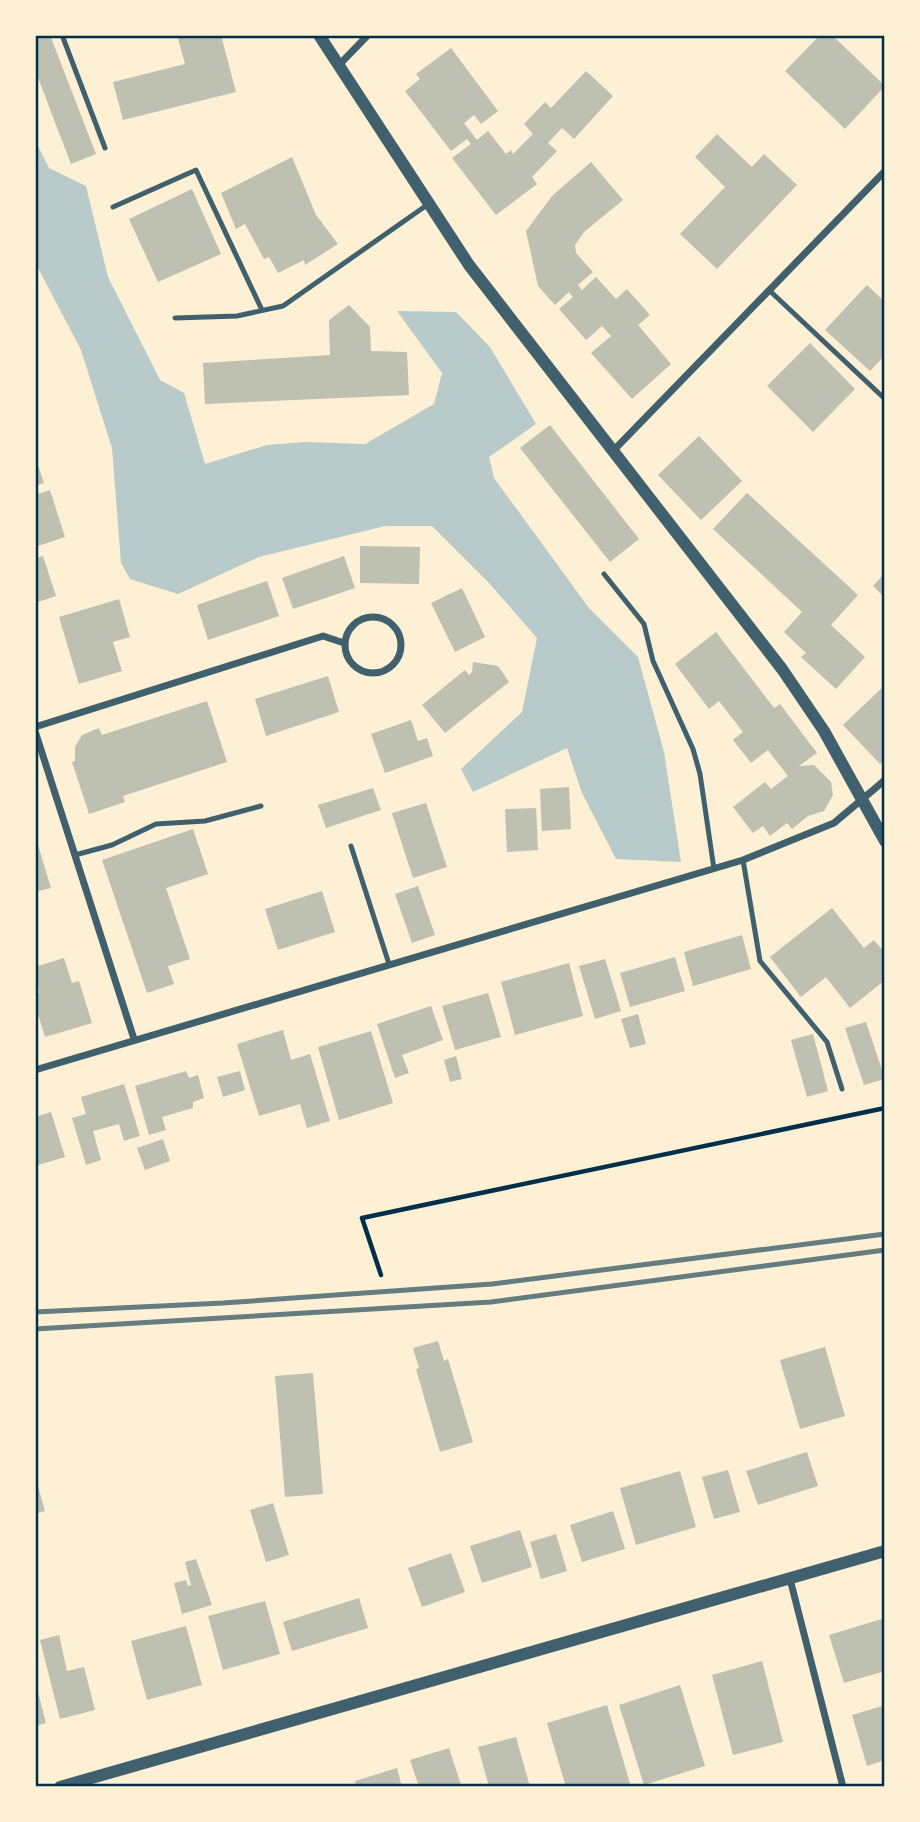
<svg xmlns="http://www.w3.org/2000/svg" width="920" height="1822" viewBox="0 0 920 1822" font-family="Quicksand,sans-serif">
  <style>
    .green { fill: #b9caca }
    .building { fill: #bec0b2 }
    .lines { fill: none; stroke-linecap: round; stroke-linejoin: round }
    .path { stroke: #003049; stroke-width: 4.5 }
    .service { stroke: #3f606c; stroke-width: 5 }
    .minor { stroke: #3f606c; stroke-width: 7 }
    .tertiary { stroke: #3f606c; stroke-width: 12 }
    .rail { stroke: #657d81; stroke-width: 5 }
    .neatline { fill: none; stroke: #003049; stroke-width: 2.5 }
  </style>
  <rect width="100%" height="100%" fill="#fdf0d5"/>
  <path class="green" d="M35 140 49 168 86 186 108 277 160 380 184 393 205 464 267 445 305 442 365 444 434 404 442 373 397 311 456 312 490 347 536 424 489 457 494 478 589 608 638 657 664 752 681 862 616 859 582 793 567 748 473 792 461 769 522 712 537 638 489 583 432 526H385L259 557 178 594 130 579 121 563 112 448 81 350 35 262Z"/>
  <g class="building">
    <path d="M35 35H50L96 154 71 164 35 70Z"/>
    <path d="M177 35H221L236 92 123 120 113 82 185 64Z"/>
    <path d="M820 35H832L885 86 845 129 785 71Z"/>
    <path d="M451 48 498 111 481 124 474 115 464 123 477 140 488 131 506 154 511 150 513 154 533 134 524 124 545 102 551 108 586 71 613 96 574 139 562 128 548 143 557 151 532 177 537 184 496 215 452 158 471 144 467 139 451 151 405 91 420 79 416 74Z"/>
    <path d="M717 134 752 167 764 154 797 185 717 269 680 234 725 187 695 157Z"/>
    <path d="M292 157 316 215 338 244 305 265 304 260 278 273 269 257 264 259 245 224 236 229 221 193Z"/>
    <path d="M591 162 623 200 584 232 575 245 576 253 593 272 578 285 582 290 596 277 616 299 627 289 650 315 638 325 671 364 632 399 591 353 611 336 602 326 586 340 559 309 573 297 569 292 555 305 538 286 526 231 552 196Z"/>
    <path d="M192 189 221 254 158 282 129 219Z"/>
    <path d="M867 285 885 302V355L870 371 825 330Z"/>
    <path d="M349 305 370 327 371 351 407 352 409 395 205 404 203 363 330 355 329 320Z"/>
    <path d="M810 343 855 389 813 432 767 386Z"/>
    <path d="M550 425 639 539 610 562 520 448Z"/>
    <path d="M699 436 742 481 701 520 658 475Z"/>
    <path d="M35 456 44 483 35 486Z"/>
    <path d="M50 490 65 537 35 547V495Z"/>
    <path d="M747 493 858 595 831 625 865 657 836 689 801 657 806 653 784 632 802 612 713 529Z"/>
    <path d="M360 546 420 547 419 584 360 583Z"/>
    <path d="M43 556 56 596 35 603V558Z"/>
    <path d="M344 556 355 588 293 609 282 578Z"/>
    <path d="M885 573V598L873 586Z"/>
    <path d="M267 581 279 616 208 640 197 605Z"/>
    <path d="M462 588 485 637 455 652 431 603Z"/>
    <path d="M119 599 130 637 113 642 122 671 79 684 59 617Z"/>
    <path d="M716 632 774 708 780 704 817 753 799 766 814 765 831 782 833 795 824 811 808 816 792 829 787 823 770 836 763 826 753 833 733 807 765 782 771 789 788 776 768 750 751 763 733 740 743 732 719 701 709 709 675 664Z"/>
    <path d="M473 662 498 666 509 682 445 733 422 705 465 670 469 675 472 672Z"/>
    <path d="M328 676 339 712 266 736 255 699Z"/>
    <path d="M885 685V760L880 764 843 725Z"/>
    <path d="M207 701 227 762 123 796 125 802 89 814 72 762 75 761V747L82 735 99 728 102 735Z"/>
    <path d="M411 720 418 741 427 738 433 756 385 773 371 734Z"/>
    <path d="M569 787 571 829 542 831 540 789Z"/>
    <path d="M373 788 381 810 326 828 318 805Z"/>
    <path d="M426 803 447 867 413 878 392 813Z"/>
    <path d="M536 808 538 850 507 852 505 809Z"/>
    <path d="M193 829 208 874 166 888 190 959 168 966 174 984 147 993 102 860Z"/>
    <path d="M35 835 51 888 35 892Z"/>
    <path d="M418 886 435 935 412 943 395 894Z"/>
    <path d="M322 891 335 932 278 950 265 909Z"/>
    <path d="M832 908 864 948 874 940 885 953V980L850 1008 826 977 801 997 770 957Z"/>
    <path d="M742 935 751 969 693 986 684 952Z"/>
    <path d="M675 957 685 991 630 1007 620 973Z"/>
    <path d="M64 958 72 983 79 981 92 1023 45 1037 35 1004V994L39 993 35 967Z"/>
    <path d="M605 959 621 1011 595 1019 579 966Z"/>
    <path d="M569 963 583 1016 515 1035 501 982Z"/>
    <path d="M488 993 501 1037 455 1050 442 1006Z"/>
    <path d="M431 1006 443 1040 402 1055 409 1073 395 1078 377 1024Z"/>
    <path d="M638 1014 646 1044 630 1048 621 1019Z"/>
    <path d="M866 1022 885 1079 864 1085 845 1028Z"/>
    <path d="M283 1030 291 1060 310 1054 330 1121 307 1128 300 1104 259 1116 237 1044Z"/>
    <path d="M371 1031 393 1103 339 1120 318 1047Z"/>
    <path d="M813 1034 828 1091 807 1097 791 1040Z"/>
    <path d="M456 1056 462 1079 450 1082 444 1060Z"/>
    <path d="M186 1071 189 1078 198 1075 204 1098 193 1102V1108L162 1117 166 1130 149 1135 135 1086Z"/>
    <path d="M240 1071 245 1090 223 1097 217 1077Z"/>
    <path d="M124 1084 140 1136 124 1141 119 1124 93 1131 101 1160 86 1165 72 1118 86 1114 81 1097Z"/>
    <path d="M51 1112 65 1157 35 1166V1117Z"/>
    <path d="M163 1139 170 1161 145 1170 137 1148Z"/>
    <path d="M438 1341 444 1361 448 1359 473 1442 440 1452 416 1369 419 1368 413 1348Z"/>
    <path d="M825 1347 845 1416 800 1429 780 1360Z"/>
    <path d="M313 1373 323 1494 285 1497 275 1376Z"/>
    <path d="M807 1452 818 1486 758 1505 746 1471Z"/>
    <path d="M728 1470 740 1512 714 1519 702 1477Z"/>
    <path d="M680 1471 696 1527 636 1545 620 1488Z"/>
    <path d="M35 1475 45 1511 35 1514Z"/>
    <path d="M273 1503 289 1555 266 1562 250 1510Z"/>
    <path d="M613 1511 625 1549 582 1562 570 1525Z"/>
    <path d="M520 1530 532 1567 482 1583 470 1546Z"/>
    <path d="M556 1534 567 1571 541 1579 530 1542Z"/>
    <path d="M451 1553 465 1592 422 1607 408 1568Z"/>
    <path d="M196 1559 212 1605 182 1614 174 1583 186 1580 188 1586 191 1585 185 1562Z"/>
    <path d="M359 1598 368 1628 292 1651 283 1622Z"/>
    <path d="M265 1601 280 1654 223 1670 208 1616Z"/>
    <path d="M885 1618V1671L844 1683 829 1635Z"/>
    <path d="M186 1626 202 1685 147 1700 131 1641Z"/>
    <path d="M59 1635 67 1671 84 1667 95 1710 60 1719 40 1640Z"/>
    <path d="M762 1661 783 1742 733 1755 712 1675Z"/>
    <path d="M36 1684 46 1723 35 1726V1685Z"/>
    <path d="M680 1685 705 1766 644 1785 619 1705Z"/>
    <path d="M607 1705 631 1787H566L547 1723Z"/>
    <path d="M885 1705V1760L867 1766 852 1715Z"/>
    <path d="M516 1737 530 1787H489L478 1747Z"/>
    <path d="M449 1748 461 1785 419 1787 410 1760Z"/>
    <path d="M397 1768 402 1787H356L355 1781Z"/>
  </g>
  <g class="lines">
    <path class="path" d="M381 1275 362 1218 885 1108"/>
    <g class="service">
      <path d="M62 35 105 148"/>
      <path d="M113 207 196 170 262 310"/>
      <path d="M770 291 885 399"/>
      <path d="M175 318 237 316 283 306 427 205"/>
      <path d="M604 574 644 624 653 661 693 749 700 774 714 869"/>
      <path d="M351 846 389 964"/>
      <path d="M75 855 112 845 156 824 205 821 261 806"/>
      <path d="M743 860 760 961 827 1042 842 1089"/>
    </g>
    <g class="minor">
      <path d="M338 66 368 35"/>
      <path d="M613 451 885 171"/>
      <circle cx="373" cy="645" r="28"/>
      <path d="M35 727 323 636 344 643"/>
      <path d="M35 731 134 1039"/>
      <path d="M35 1070 743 860 834 823 885 780"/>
      <path d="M790 1579 843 1787"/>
    </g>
    <g class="tertiary">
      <path d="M319 35 469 265 782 669 824 731 885 841"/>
      <path d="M60 1787 885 1551"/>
    </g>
    <g class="rail">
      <path d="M35 1312 223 1303 492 1284 885 1234"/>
      <path d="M35 1329 491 1302 885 1250"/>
    </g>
  </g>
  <rect width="920" height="1822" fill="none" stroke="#fdf0d5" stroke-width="74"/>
  <rect x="37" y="37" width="846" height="1748" class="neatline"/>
</svg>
